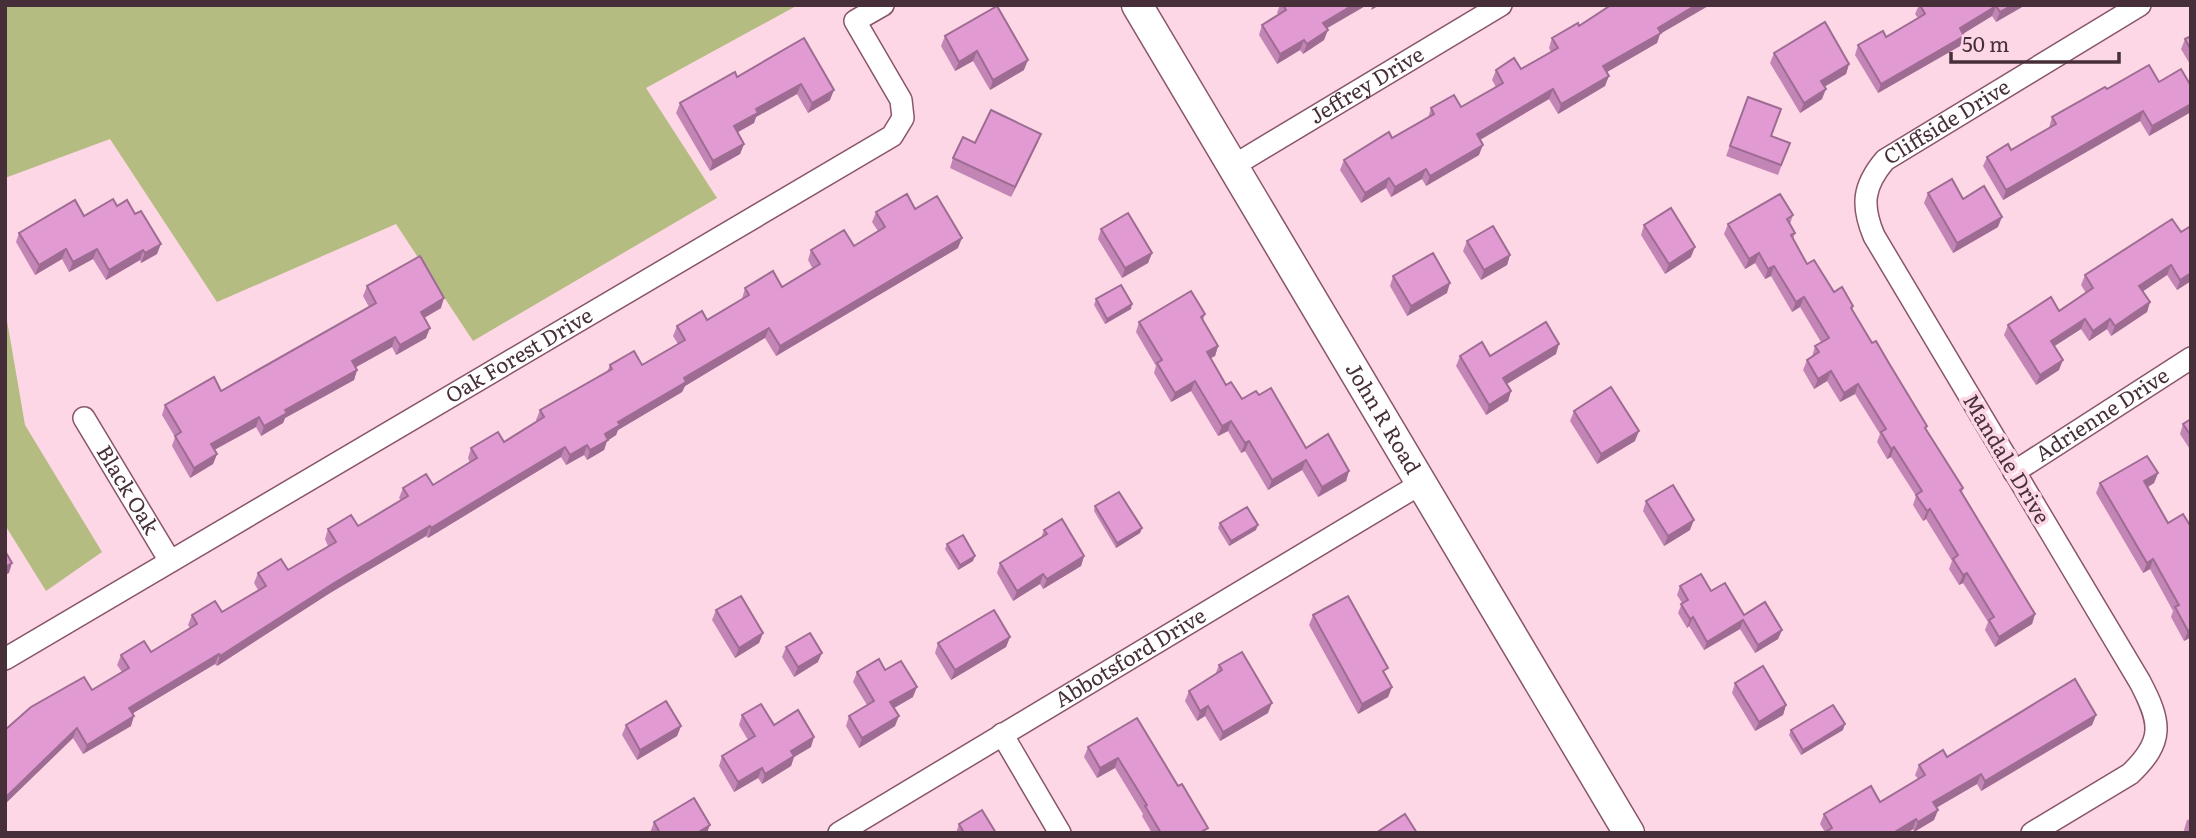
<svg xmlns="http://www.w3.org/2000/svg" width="2196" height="838" viewBox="0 0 2196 838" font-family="Literata,serif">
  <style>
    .green { fill: #b4bc81 }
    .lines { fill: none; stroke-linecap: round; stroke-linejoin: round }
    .street-casing { stroke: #89556a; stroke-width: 24 }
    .secondary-casing { stroke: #89556a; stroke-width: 33 }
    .street { stroke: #fff; stroke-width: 21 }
    .secondary { stroke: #fff; stroke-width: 30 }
    .wall { fill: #c285b5 }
    .shaded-wall { fill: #9e6c93 }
    .building { fill: #e19bd2; stroke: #9e6c93; stroke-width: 2 }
    .labels { text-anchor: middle; stroke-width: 7; stroke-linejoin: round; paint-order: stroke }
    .street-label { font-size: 21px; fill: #472f39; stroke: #fdd7e5 }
  </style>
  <rect width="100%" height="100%" fill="#fdd7e5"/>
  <g class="green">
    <path d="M5 5H798L646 88 717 198 473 341 396 224 217 302 110 139 5 178Z"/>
    <path d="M5 309 25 425 102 552 46 591 5 525Z"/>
  </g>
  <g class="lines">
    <defs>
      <g id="street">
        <path id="s1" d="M1233 166 1501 5"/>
        <path id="s2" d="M84 418 170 561"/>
        <path id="s3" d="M2014 472 2191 358"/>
        <path id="s4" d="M5 659 892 136 903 118 901 100 855 21 883 5"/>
        <path d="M1002 734 1060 833"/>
        <path id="s5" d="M839 833 1422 483"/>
        <path id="s6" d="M2032 833 2130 774C2165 741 2161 722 2140 682L1874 236C1861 205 1863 186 1885 160L2140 5"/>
      </g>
      <g id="secondary">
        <path id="s7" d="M1137 5 1629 833"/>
      </g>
    </defs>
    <use href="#street" class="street-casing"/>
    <use href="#secondary" class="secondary-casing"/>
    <use href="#street" class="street"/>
    <use href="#secondary" class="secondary"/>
  </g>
  <g class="wall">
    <path d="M1280 5H1367L1326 28 1324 40 1303 54 1300 50 1277 64 1259 35 1262 25 1279 15 1277 13Z"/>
    <path d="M1919 5H2023L2022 7 1996 22 1992 16 1963 34 1960 46 1878 93 1855 55 1858 45 1886 37 1918 18 1915 14Z"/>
    <path d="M1579 26 1660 34 1657 43 1607 72 1605 86 1558 114 1549 99 1480 140 1479 155 1426 186 1422 179 1391 197 1386 188 1361 203 1340 170 1344 160 1392 138 1428 118 1431 108 1461 107 1496 87 1492 80 1496 70 1521 69 1551 52 1549 48 1552 38Z"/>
    <path d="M945 36 1024 70 990 90 973 61 955 71 941 46Z"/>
    <path d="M2191 36V66L2181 49 2185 39Z"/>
    <path d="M804 38 830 100 808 113 797 94 756 117 754 123 738 132 744 144 740 154 710 171 676 113 680 103 737 77Z"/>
    <path d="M1774 53 1849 64 1846 74 1824 87 1822 99 1800 113 1770 63Z"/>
    <path d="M2159 82 2191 86V112L2149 136 2140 121 2003 200 1983 166 1987 157 2011 150 2049 128 2052 117 2107 89Z"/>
    <path d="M1748 97 1771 136 1790 143 1778 175 1726 156Z"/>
    <path d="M1041 134 1037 144 1011 197 950 168 953 158 975 143Z"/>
    <path d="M1928 193 1963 199 1998 227 1953 253 1924 203Z"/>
    <path d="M117 206 157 254 141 263 140 260 106 280 93 259 69 272 62 259 35 275 16 242 19 233 84 216Z"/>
    <path d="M915 209 958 248 776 356 765 338 685 386 682 392 618 430 616 435 607 441 604 450 587 460 584 455 566 465 561 457 428 538 426 536 330 593 217 666 215 664 133 713 131 726 83 754 73 738 5 804 92 690 122 672 117 665 121 655 151 652 190 628 188 625 192 615 222 612 258 590 254 583 258 573 288 570 328 546 325 539 328 529 358 526 401 500 399 498 403 488 433 485 470 463 468 458 471 448 504 442 537 422 536 420 540 410 607 372 610 365H642L678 344 673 336 677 326 707 320 742 299 745 288 782 287 813 269 808 260 811 250 854 246 878 231 872 222 876 212Z"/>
    <path d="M1793 215 1790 224 1795 233 1793 239 1807 264 1834 292 1853 306 1852 310 1963 488 1962 492 2035 614 2032 624 1995 647 1985 630 1988 622 1963 583 1959 585 1949 569 1952 561 1926 519 1923 521 1913 505 1916 496 1891 457 1887 459 1877 442 1880 434 1855 394 1840 402 1827 381 1814 389 1803 370 1807 360 1812 357 1815 346 1821 342 1800 307 1792 312 1771 276 1765 279 1755 263 1745 269 1724 234 1728 224Z"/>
    <path d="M2172 219 2191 281 2177 290 2167 275 2143 291 2150 302 2147 312 2111 336 2107 329 2089 341 2081 329 2054 346 2059 370 2036 385 2004 335 2008 325 2059 311 2086 293 2081 285 2085 275Z"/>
    <path d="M1644 225 1691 257 1665 274 1641 235Z"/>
    <path d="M1101 229 1152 253 1148 263 1122 278 1098 239Z"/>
    <path d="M1467 241 1510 255 1507 265 1481 280 1463 251Z"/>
    <path d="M1393 276 1447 293 1407 316 1390 286Z"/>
    <path d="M367 286 441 308 424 318 426 338 396 355 392 347 356 367 357 370 354 380 285 418 283 423 261 436 256 427 214 450 217 454 213 464 190 478 172 446 175 437 162 415 165 405 221 391 369 307 363 296Z"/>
    <path d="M1096 299 1131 309 1105 324 1094 305Z"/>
    <path d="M1205 314 1203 320 1218 346 1215 356 1210 358 1226 385 1242 399 1259 395 1306 448 1349 471 1346 481 1318 497 1302 470 1268 490 1245 451 1241 453 1228 431 1218 436 1191 391 1171 402 1154 373 1156 366 1136 332 1139 322Z"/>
    <path d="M1556 354 1507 384 1511 391 1508 401 1486 415 1456 366 1460 356Z"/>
    <path d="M1574 411 1635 441 1597 464 1570 421Z"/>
    <path d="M2191 419V451L2180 434 2183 424Z"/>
    <path d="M2158 473 2154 483 2148 487 2168 523 2191 527V637L2184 641 2171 617 2173 611 2150 569 2143 573 2096 493 2100 483Z"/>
    <path d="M1646 501 1690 530 1664 546 1643 511Z"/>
    <path d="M1095 506 1142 528 1140 533 1116 548 1094 511Z"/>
    <path d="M1220 523 1256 530 1229 546 1218 528Z"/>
    <path d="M1044 530 1084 556 1081 566 1043 589 1040 584 1013 601 997 573 1000 563 1041 538Z"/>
    <path d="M947 544 973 561 958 570 945 549Z"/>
    <path d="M1680 586 1711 591 1744 615 1782 630 1778 639 1755 653 1740 629 1704 650 1689 626 1687 628 1678 613 1682 603 1677 595Z"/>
    <path d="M716 610 763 633 759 643 735 658 712 620Z"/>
    <path d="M1313 615 1385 675 1392 687 1388 697 1358 714 1309 625Z"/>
    <path d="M1010 637 1006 647 951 680 935 653 938 643Z"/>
    <path d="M786 647 818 662 794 677 782 657Z"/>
    <path d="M1219 665 1268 713 1220 741 1205 716 1197 721 1185 701 1189 691 1215 675Z"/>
    <path d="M885 670 913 697 894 708 895 726 859 748 846 726 849 716 867 705 853 682 857 672Z"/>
    <path d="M1735 683 1786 705 1783 715 1755 731 1732 693Z"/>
    <path d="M742 715 774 725 811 747 794 757 791 766 762 784 758 778 734 792 719 766 722 756 748 740 739 725Z"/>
    <path d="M2096 715 2092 725 1981 791 1977 784 1936 808 1938 810 1934 820 1914 832 1913 829 1907 833H1824L1825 832 1820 824 1824 814 1880 802 1918 779 1915 775 1919 765Z"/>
    <path d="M1137 718 1206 833H1152L1142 816 1143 814 1115 768 1097 778 1084 757 1088 747Z"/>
    <path d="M626 725 681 726 677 736 637 760 622 735Z"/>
    <path d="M1791 730H1843L1801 755 1789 735Z"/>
    <path d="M2191 819V833H2185L2184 830 2187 820Z"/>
    <path d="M654 822 707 833H650Z"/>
    <path d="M959 824 996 833H956Z"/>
  </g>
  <g class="shaded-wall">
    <path d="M1353 5H1367L1319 33 1323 23Z"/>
    <path d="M1373 5H1380L1371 10Z"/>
    <path d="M1696 5H1710L1660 34 1657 43 1600 76 1603 66 1658 28Z"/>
    <path d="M2012 5H2023L2022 7 1996 22 2000 12Z"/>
    <path d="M1996 6 1992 16 1956 38 1960 28Z"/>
    <path d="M1328 30 1324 40 1303 54 1307 44Z"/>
    <path d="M1964 36 1960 46 1878 93 1881 84Z"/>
    <path d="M1304 40 1300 50 1277 64 1280 54Z"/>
    <path d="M977 51 973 61 955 71 959 62Z"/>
    <path d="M1028 60 1024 70 990 90 993 80Z"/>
    <path d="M1849 64 1846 74 1817 91 1821 81Z"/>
    <path d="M1609 76 1605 86 1558 114 1561 104Z"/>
    <path d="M801 84 797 94 756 117 754 123 731 136 734 126 756 109Z"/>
    <path d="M1553 89 1549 99 1473 144 1477 134Z"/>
    <path d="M1826 89 1822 99 1800 113 1804 103Z"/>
    <path d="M834 90 830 100 808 113 812 103Z"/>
    <path d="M2191 104V112L2149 136 2152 126Z"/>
    <path d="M2143 111 2140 121 2003 200 2006 190Z"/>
    <path d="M1041 134 1037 144 1011 197 1015 187Z"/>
    <path d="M744 144 740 154 710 171 713 161Z"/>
    <path d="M1483 145 1479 155 1426 186 1430 176Z"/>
    <path d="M1426 169 1422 179 1391 197 1395 187Z"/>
    <path d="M1389 178 1386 188 1361 203 1365 193Z"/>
    <path d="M2002 217 1998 227 1953 253 1957 243Z"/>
    <path d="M962 238 958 248 776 356 780 346Z"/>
    <path d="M161 244 157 254 141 263 145 253Z"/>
    <path d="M1695 247 1691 257 1665 274 1669 264Z"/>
    <path d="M66 249 62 259 35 275 39 265Z"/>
    <path d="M97 249 93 259 69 272 73 262Z"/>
    <path d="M143 250 140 260 106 280 109 270Z"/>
    <path d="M1152 253 1148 263 1122 278 1125 268Z"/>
    <path d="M1759 253 1755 263 1745 269 1749 259Z"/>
    <path d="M1510 255 1507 265 1481 280 1484 270Z"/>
    <path d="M2171 265 2167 275 2136 296 2139 286Z"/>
    <path d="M1774 266 1771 276 1765 279 1768 269Z"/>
    <path d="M2191 273V281L2177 290 2180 280Z"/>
    <path d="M1450 283 1447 293 1407 316 1411 306Z"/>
    <path d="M1804 297 1800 307 1792 312 1796 302Z"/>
    <path d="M444 298 441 308 417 322 421 312Z"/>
    <path d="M2150 302 2147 312 2111 336 2115 326Z"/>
    <path d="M1132 304 1131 309 1105 324 1107 319Z"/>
    <path d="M2085 319 2081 329 2047 351 2051 341Z"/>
    <path d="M2110 319 2107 329 2089 341 2093 331Z"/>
    <path d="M430 328 426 338 396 355 400 345Z"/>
    <path d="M769 328 765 338 685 386 682 392 618 430 616 435 607 441 604 450 587 460 590 450 605 434 618 422 684 378Z"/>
    <path d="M395 337 392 347 349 371 352 361Z"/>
    <path d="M1559 344 1556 354 1500 388 1503 378Z"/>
    <path d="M1218 346 1215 356 1203 362 1207 352Z"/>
    <path d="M2063 360 2059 370 2036 385 2040 375Z"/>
    <path d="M357 370 354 380 285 418 283 423 261 436 264 426 285 410Z"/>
    <path d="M1831 371 1827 381 1814 389 1818 379Z"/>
    <path d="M1195 381 1191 391 1171 402 1175 393Z"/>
    <path d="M1858 384 1855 394 1840 402 1844 393Z"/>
    <path d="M1511 391 1508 401 1486 415 1489 405Z"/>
    <path d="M259 417 256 427 207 454 211 444Z"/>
    <path d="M1231 421 1228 431 1218 436 1222 426Z"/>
    <path d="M1639 431 1635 441 1597 464 1601 454Z"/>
    <path d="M1249 441 1245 451 1241 453 1245 443Z"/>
    <path d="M587 445 584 455 566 465 570 455Z"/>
    <path d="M565 447 561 457 428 538 431 528Z"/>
    <path d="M1894 447 1891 457 1887 459 1891 449Z"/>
    <path d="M217 454 213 464 190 478 194 468Z"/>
    <path d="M1306 460 1302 470 1268 490 1272 480Z"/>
    <path d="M1349 471 1346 481 1318 497 1322 487Z"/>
    <path d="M2158 473 2154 483 2141 491 2144 481Z"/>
    <path d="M1930 509 1926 519 1923 521 1927 511Z"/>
    <path d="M1694 520 1690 530 1664 546 1668 536Z"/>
    <path d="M1258 525 1256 530 1229 546 1231 541Z"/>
    <path d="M430 526 426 536 330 593 217 666 220 656 334 583Z"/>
    <path d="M1142 528 1140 533 1116 548 1117 543Z"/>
    <path d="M975 556 973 561 958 570 960 565Z"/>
    <path d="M1084 556 1081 566 1043 589 1047 579Z"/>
    <path d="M2153 559 2150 569 2143 573 2147 563Z"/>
    <path d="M12 563 9 573 5 575V567Z"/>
    <path d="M1967 573 1963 583 1959 585 1963 575Z"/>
    <path d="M1043 574 1040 584 1013 601 1017 591Z"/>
    <path d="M2035 614 2032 624 1995 647 1999 637Z"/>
    <path d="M1693 617 1689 626 1687 628 1690 619Z"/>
    <path d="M1743 620 1740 629 1704 650 1707 642Z"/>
    <path d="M2191 629V637L2184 641 2188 631Z"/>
    <path d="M1782 630 1778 639 1755 653 1758 645Z"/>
    <path d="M763 633 759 643 735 658 739 648Z"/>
    <path d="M1010 637 1006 647 951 680 955 670Z"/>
    <path d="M822 653 818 662 794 677 798 667Z"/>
    <path d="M219 654 215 664 125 718 129 708Z"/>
    <path d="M917 687 913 697 887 712 890 702Z"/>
    <path d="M1392 687 1388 697 1358 714 1362 704Z"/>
    <path d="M1272 703 1268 713 1220 741 1223 732Z"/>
    <path d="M1786 705 1783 715 1755 731 1759 722Z"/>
    <path d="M1208 706 1205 716 1197 721 1200 711Z"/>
    <path d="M2096 715 2092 725 1981 791 1985 781Z"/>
    <path d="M134 716 131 726 83 754 87 745Z"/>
    <path d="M899 716 895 726 859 748 862 738Z"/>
    <path d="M1845 724 1843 730 1801 755 1803 750Z"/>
    <path d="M681 726 677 736 637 760 640 750Z"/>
    <path d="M77 728 73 738 5 804V798Z"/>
    <path d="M814 737 811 747 794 757 791 766 762 784 765 774 791 751Z"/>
    <path d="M1118 758 1115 768 1097 778 1100 768Z"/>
    <path d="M762 768 758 778 734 792 738 782Z"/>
    <path d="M1981 774 1977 784 1929 812 1933 802Z"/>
    <path d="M1938 810 1934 820 1914 832 1918 822Z"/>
    <path d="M1916 819 1913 829 1907 833H1893Z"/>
    <path d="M710 825 707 833H697Z"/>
  </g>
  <g class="building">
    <path d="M1283 5H1353L1323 23 1328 30 1307 44 1304 40 1280 54 1262 25 1286 10Z"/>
    <path d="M1611 5H1696L1658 28 1661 33 1603 66 1609 76 1561 104 1553 89 1477 134 1483 145 1430 176 1426 169 1395 187 1389 178 1365 193 1344 160 1389 132 1392 138 1434 114 1431 108 1454 95 1461 107 1503 83 1496 70 1514 58 1521 69 1558 48 1552 38 1578 23 1579 26Z"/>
    <path d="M1920 5H2012L2000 12 1996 6 1960 28 1964 36 1881 84 1858 45 1883 31 1886 37 1925 14Z"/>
    <path d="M997 6 1028 60 993 80 977 51 959 62 945 36Z"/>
    <path d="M1825 22 1849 64 1821 81 1826 89 1804 103 1774 53Z"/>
    <path d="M2191 36V50L2185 39Z"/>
    <path d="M804 38 834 90 812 103 801 84 756 109 758 113 734 126 744 144 713 161 680 103 735 72 737 77Z"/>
    <path d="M2149 65 2159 82 2181 69 2191 86V104L2152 126 2143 111 2006 190 1987 157 2008 144 2011 150 2056 124 2052 117 2105 87 2107 89Z"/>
    <path d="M1748 97 1781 109 1771 136 1790 143 1781 165 1730 146Z"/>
    <path d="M991 110 1041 134 1015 187 953 158 963 137 975 143Z"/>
    <path d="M1952 179 1963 199 1984 186 2002 217 1957 243 1928 193Z"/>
    <path d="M907 194 915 209 937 196 962 238 780 346 769 328 684 378 686 382 618 422 620 425 605 434 608 440 590 450 587 445 570 455 565 447 431 528 430 526 334 583 220 656 219 654 129 708 134 716 87 745 77 728 5 798V730L31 707 84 677 92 690 129 668 121 655 144 641 151 652 197 624 192 615 215 601 222 612 266 586 258 573 281 559 288 570 336 542 328 529 351 515 358 526 408 496 403 488 426 474 433 485 477 458 471 448 498 432 504 442 544 417 540 410 612 369 610 365 634 351 642 365 685 340 677 326 702 311 707 320 749 295 745 288 773 271 782 287 820 264 811 250 844 230 854 246 885 227 876 212Z"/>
    <path d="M1780 194 1793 215 1787 219 1795 233 1791 235 1807 264 1814 260 1834 292 1842 287 1853 306 1851 308 1872 343 1876 341 1890 365 1927 426 1925 428 1963 488 1960 490 2035 614 1999 637 1989 620 1994 617 1967 573 1963 575 1953 559 1958 555 1930 509 1927 511 1916 495 1922 491 1894 447 1891 449 1881 432 1886 429 1858 384 1844 393 1831 371 1818 379 1807 360 1819 352 1815 346 1829 338 1804 297 1796 302 1774 266 1768 269 1759 253 1749 259 1728 224Z"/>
    <path d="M113 199 117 206 127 200 135 214 141 211 161 244 145 253 143 250 109 270 97 249 73 262 66 249 39 265 19 233 75 200 84 216Z"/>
    <path d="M1671 208 1695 247 1669 264 1644 225Z"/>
    <path d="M1128 213 1152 253 1125 268 1101 229Z"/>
    <path d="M2172 219 2181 232 2191 226V273L2180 280 2171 265 2139 286 2150 302 2115 326 2110 319 2093 331 2085 319 2051 341 2063 360 2040 375 2008 325 2051 297 2059 311 2093 288 2085 275Z"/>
    <path d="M1493 226 1510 255 1484 270 1467 241Z"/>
    <path d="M1433 253 1450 283 1411 306 1393 276Z"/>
    <path d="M420 256 444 298 421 312 430 328 400 345 395 337 352 361 357 370 285 410 287 413 264 426 259 417 211 444 217 454 194 468 175 436 181 432 165 405 214 377 221 391 376 303 367 286Z"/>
    <path d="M1121 285 1132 304 1107 319 1096 299Z"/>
    <path d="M1191 291 1205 314 1201 317 1218 346 1207 352 1226 385 1231 382 1242 399 1256 391 1259 395 1271 388 1306 448 1328 434 1349 471 1322 487 1306 460 1272 480 1249 441 1245 443 1231 421 1222 426 1195 381 1175 393 1157 363 1162 360 1139 322Z"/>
    <path d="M1546 322 1559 344 1503 378 1511 391 1489 405 1460 356 1482 342 1490 356Z"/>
    <path d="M1611 387 1639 431 1601 454 1574 411Z"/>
    <path d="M2191 419V436L2183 424Z"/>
    <path d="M2147 456 2158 473 2144 481 2168 523 2183 514 2191 527V629L2188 631 2175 607 2179 605 2153 559 2147 563 2100 483Z"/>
    <path d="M1673 485 1694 520 1668 536 1646 501Z"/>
    <path d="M1119 492 1142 528 1117 543 1095 506Z"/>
    <path d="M1247 507 1258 525 1231 541 1220 523Z"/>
    <path d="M1062 519 1084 556 1047 579 1043 574 1017 591 1000 563 1047 534 1044 530Z"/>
    <path d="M963 535 975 556 960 565 947 544Z"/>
    <path d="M5 551 12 563 5 567Z"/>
    <path d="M1701 574 1711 591 1725 583 1744 615 1765 602 1782 630 1758 645 1743 620 1707 642 1693 617 1690 619 1681 604 1688 600 1680 586Z"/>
    <path d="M741 596 763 633 739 648 716 610Z"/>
    <path d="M1348 596 1388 668 1383 671 1392 687 1362 704 1313 615Z"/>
    <path d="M994 610 1010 637 955 670 938 643Z"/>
    <path d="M810 633 822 653 798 667 786 647Z"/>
    <path d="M1242 652 1272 703 1223 732 1208 706 1200 711 1189 691 1222 670 1219 665Z"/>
    <path d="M879 659 885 670 901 661 917 687 890 702 899 716 862 738 849 716 874 701 857 672Z"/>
    <path d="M1763 666 1786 705 1759 722 1735 683Z"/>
    <path d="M2075 679 2096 715 1985 781 1981 774 1933 802 1938 810 1918 822 1916 819 1893 833H1824L1832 828 1824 814 1871 786 1880 802 1925 775 1919 765 1943 750 1947 757Z"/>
    <path d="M666 701 681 726 640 750 626 725Z"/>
    <path d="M761 704 774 725 798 710 814 737 791 751 794 756 765 774 762 768 738 782 722 756 755 736 742 715Z"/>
    <path d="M1833 705 1845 724 1803 750 1791 730Z"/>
    <path d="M1137 718 1178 786 1182 784 1208 828 1199 833H1161L1145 806 1147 805 1118 758 1100 768 1088 747Z"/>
    <path d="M694 798 710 825 697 833H660L654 822Z"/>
    <path d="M982 810 996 833H960L963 831 959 824Z"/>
    <path d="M1405 814 1417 833H1376Z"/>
  </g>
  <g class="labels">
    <g class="street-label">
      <text dy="7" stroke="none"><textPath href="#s1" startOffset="156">Jeffrey Drive</textPath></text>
      <text dy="7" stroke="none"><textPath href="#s6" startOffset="892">Cliffside Drive</textPath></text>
      <text dy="7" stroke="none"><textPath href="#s4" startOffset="597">Oak Forest Drive</textPath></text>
      <text dy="7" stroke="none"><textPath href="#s3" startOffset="105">Adrienne Drive</textPath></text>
      <text dy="7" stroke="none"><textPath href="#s7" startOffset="481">John R Road</textPath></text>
      <text transform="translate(2006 459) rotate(59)" y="7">Mandale Drive</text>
      <text dy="7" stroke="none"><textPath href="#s2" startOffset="84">Black Oak</textPath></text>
      <text dy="7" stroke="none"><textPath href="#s5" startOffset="340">Abbotsford Drive</textPath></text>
    </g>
  </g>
  <rect width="2196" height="838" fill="none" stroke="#472f39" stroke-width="14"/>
  <path d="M1951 52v10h168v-10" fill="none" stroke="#472f39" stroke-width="3.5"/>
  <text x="1962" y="52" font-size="21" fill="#472f39" stroke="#fdd7e5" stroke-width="5" paint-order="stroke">50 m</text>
</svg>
